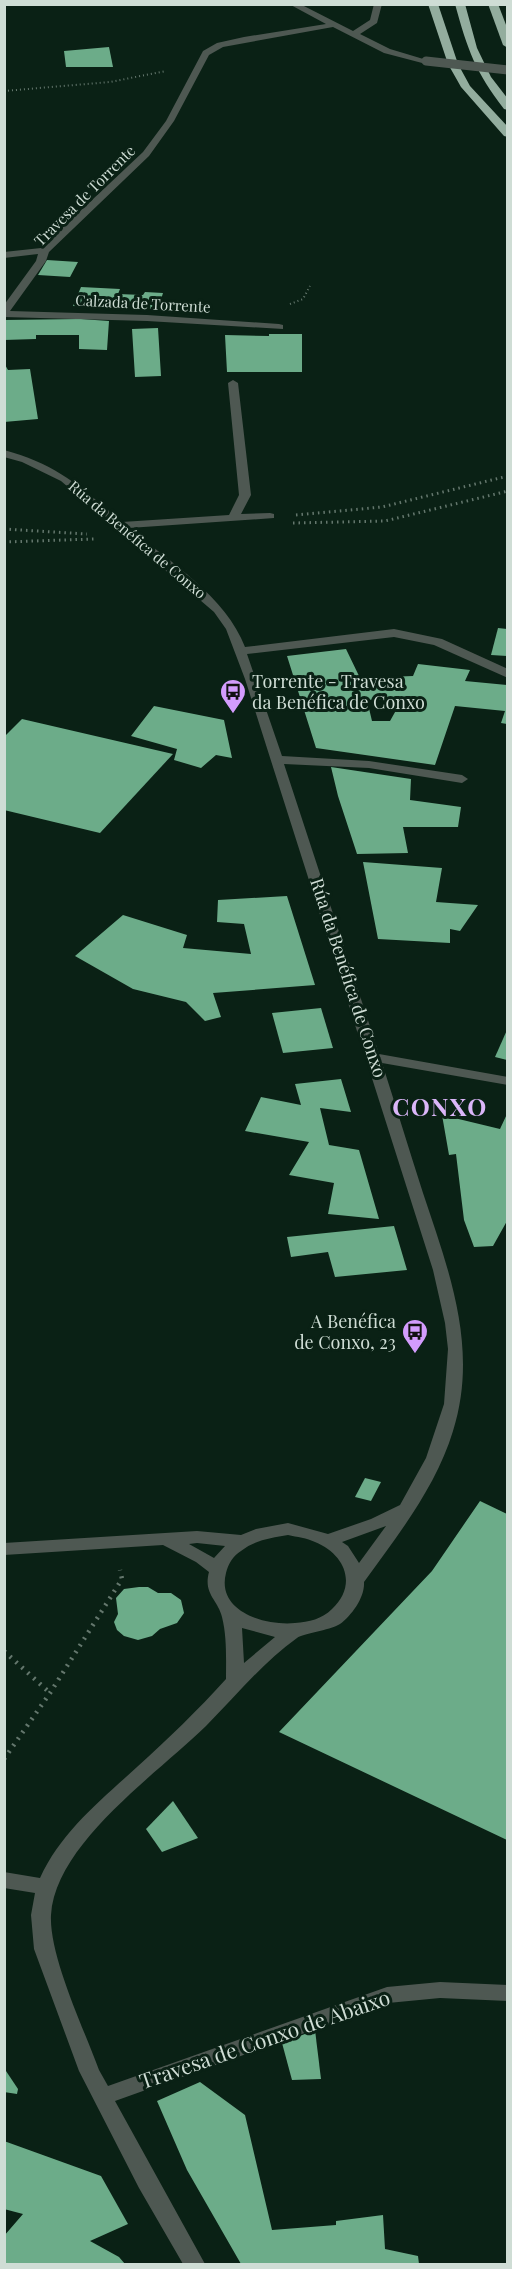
<svg xmlns="http://www.w3.org/2000/svg" width="512" height="2269" viewBox="0 0 512 2269" font-family="'Playfair Display',serif">
  <style>
    .building { fill: #6cac89; fill-rule: evenodd }
    .lines { fill: none; stroke-linecap: round; stroke-linejoin: round }
    .path-far2 { stroke: #64776d; stroke-width: 2; stroke-dasharray: 1 3; stroke-linecap: butt }
    .path-far1 { stroke: #64776d; stroke-width: 3; stroke-dasharray: 1.5 4; stroke-linecap: butt }
    .path { stroke: #64776d; stroke-width: 4.5; stroke-dasharray: 2 6; stroke-linecap: butt }
    .minor { fill: #4e5852; fill-rule: evenodd }
    .highway { fill: #93ad9e; fill-rule: evenodd }
    .minor-bridge { stroke: #4e5852; stroke-width: 9 }
    .labels { text-anchor: middle; stroke-width: 6; stroke-linejoin: round; paint-order: stroke }
    .far-street-label { font-size: 15px; fill: #cfddd5; stroke: #0a2115 }
    .poi-label { font-size: 18px; fill: #cfddd5; stroke: #0a2115; text-anchor: start }
    .street-label { font-size: 18px; fill: #cfddd5; stroke: #0a2115 }
    .near-street-label { font-size: 21px; fill: #cfddd5; stroke: #0a2115 }
    .district-label { font-size: 24px; font-weight: bold; letter-spacing: 1.5px; fill: #dbb6f9; stroke: #0a2115 }
  </style>
  <rect width="100%" height="100%" fill="#0a2115"/>
  <g class="building">
    <path d="M109 47 113 67H66L64 51Z"/>
    <path d="M47 260 78 262 70 277 38 275Z"/>
    <path d="M81 287 120 289 118 294 143 295 145 292 163 293 158 309 73 306Z"/>
    <path d="M81 319 109 321 107 350 79 349V335H36V339L4 340V320Z"/>
    <path d="M158 328 161 376 135 377 132 329Z"/>
    <path d="M269 334H302V372H227L225 335 269 336Z"/>
    <path d="M4 363 8 370 30 369 38 419 4 422Z"/>
    <path d="M498 628 507 629V656L491 655Z"/>
    <path d="M346 649 360 678 413 676 418 664 470 670 465 681 507 685V724L501 723 505 711 455 706 435 765 316 748 287 656ZM403 698 390 721H372L367 700Z"/>
    <path d="M154 706 224 720 232 758 216 755 201 768 174 760 177 749 131 736Z"/>
    <path d="M22 719 173 754 100 833 4 810V737Z"/>
    <path d="M331 767 411 779 410 800 461 807 458 827H403L408 853 357 854 338 796Z"/>
    <path d="M363 862 442 868 436 902 478 905 460 931 450 929V943L378 939Z"/>
    <path d="M287 896 315 985 213 993 221 1017 205 1021 186 1002 133 989 75 956 123 915 187 935 183 948 251 954 244 924 217 922 218 900Z"/>
    <path d="M321 1008 333 1048 283 1053 272 1013Z"/>
    <path d="M507 1030V1060L495 1057Z"/>
    <path d="M341 1079 351 1112 320 1108 329 1145 359 1150 379 1219 328 1214 334 1183 289 1175 309 1142 245 1131 261 1097 301 1105 295 1084Z"/>
    <path d="M507 1114V1221L493 1246 474 1247 464 1220 456 1154 449 1155 442 1115 500 1129Z"/>
    <path d="M394 1226 407 1270 335 1277 328 1252 291 1257 287 1237Z"/>
    <path d="M365 1478 381 1482 371 1501 355 1497Z"/>
    <path d="M480 1501 507 1514V1840L279 1732 432 1571Z"/>
    <path d="M139 1587H148L158 1593H171L181 1600 184 1613 177 1623 160 1629 152 1636 138 1640 124 1636 117 1630 114 1622 118 1614 116 1598 124 1589Z"/>
    <path d="M173 1801 198 1838 162 1852 146 1829Z"/>
    <path d="M315 2030 321 2079 292 2080 282 2043Z"/>
    <path d="M4 2068 18 2089 17 2094 4 2092Z"/>
    <path d="M200 2082 245 2115 272 2230 336 2225V2221L383 2215 385 2249 418 2256 419 2264H241L187 2170 157 2101Z"/>
    <path d="M4 2141 101 2176 128 2224 90 2241 119 2257 125 2264H4V2236L23 2214 4 2209Z"/>
  </g>
  <g class="lines">
    <g class="path-far2">
      <path d="M4 91 110 82 166 71"/>
      <path d="M290 304 303 299 310 286"/>
    </g>
    <g class="path-far1">
      <path d="M296 515 382 507 508 476"/>
      <path d="M293 523 385 521 508 491"/>
      <path d="M4 529 87 534"/>
      <path d="M4 542 94 539"/>
    </g>
    <g class="path">
      <path d="M4 1651 50 1693"/>
      <path d="M4 1759 50 1693 122 1579 120 1570"/>
    </g>
    <g class="minor">
      <path d="M289 4H300L353 31 370 20 374 4H382L377 23 360 34 390 49 430 61 426 64 384 53 333 27 223 47 209 55 174 121 149 156 49 252 46 261 10 311 147 315 279 324 283 325V329L147 321 4 317V305L36 261 38 254 4 258V252L41 248 143 152 166 121 203 51 217 43 244 37 326 24Z"/>
      <path d="M233 380 238 383 251 495 241 514 270 513 274 514V518L129 528C170 562 226 597 245 647L394 629 442 639 508 669V678L434 645 394 637 247 654 282 756 369 761 462 775 468 779 462 783 369 768 284 764 379 1054 508 1077V1085L382 1063C396 1106 409 1150 423 1193 449 1271 479 1348 453 1431 436 1487 398 1535 364 1582 365 1597 352 1615 340 1624 328 1631 304 1633 297 1638 262 1663 236 1696 206 1726 157 1774 55 1844 51 1915 49 1956 84 2029 99 2070L108 2086 387 1987 440 1982 508 1985V2001L440 1998 388 2003 115 2101 205 2264H183L139 2188 79 2071 34 1949 31 1915 35 1893 4 1888V1872L40 1878C61 1832 100 1801 137 1767 168 1739 198 1710 226 1679 226 1658 227 1637 222 1617 218 1600 203 1594 209 1572L196 1562 163 1545 4 1555V1543L197 1531 241 1535 256 1529 288 1523 328 1534 371 1519 400 1505 426 1458 444 1404 448 1349 445 1323 433 1270 245 679 226 629 214 612 61 481 22 462 4 457V450C57 464 82 488 122 522L229 515 239 495 228 383ZM386 1526 359 1563 348 1546 342 1542ZM288 1535C297 1537 307 1538 315 1542 345 1554 358 1585 332 1609 322 1619 309 1622 295 1623 266 1626 216 1612 226 1573 228 1564 233 1556 241 1551 255 1540 271 1538 288 1535ZM197 1543 225 1546 214 1558 189 1544ZM242 1628 275 1637 244 1663Z"/>
    </g>
    <g class="highway">
      <path d="M428 4H438L458 64 470 86 508 127V137L504 136 461 87 448 64Z"/>
      <path d="M455 4H465L477 48 491 77 508 99V110L504 109C475 71 468 51 455 4Z"/>
      <path d="M488 4H498L508 30V48L503 45Z"/>
    </g>
    <path class="minor-bridge" d="M426 61 508 70"/>
  </g>
  <defs>
    <symbol id="bus-pin" viewBox="-11 -11 22 30"><path d="M0 17L-7.5 6A9.5 9.5 0 1 1 7.5 6Z" fill="#d39cfd" stroke="#0a2115"/><path d="M-5-6H5V4H4V6H2V4H-2V6H-4V4H-5ZM-3.5-4V0h7V-4ZM-3.5 1.2v1.5H-2V1.2ZM2 1.2v1.5H3.5V1.2Z" fill="#111"/></symbol>
  </defs>
  <g fill-rule="evenodd">
    <use href="#bus-pin" x="218" y="677" width="30" height="40"/>
    <use href="#bus-pin" x="400" y="1317" width="30" height="40"/>
  </g>
  <g class="labels">
    <g class="far-street-label">
      <text transform="translate(85 196) rotate(-45)" y="5">Travesa de Torrente</text>
      <text transform="translate(143 304) rotate(3)" y="5">Calzada de Torrente</text>
      <text transform="translate(137 540) rotate(40)" y="5">Rúa da Benéfica de Conxo</text>
    </g>
    <g class="poi-label">
      <text x="252" y="688">Torrente - Travesa<tspan x="252" dy="21">da Benéfica de Conxo</tspan></text>
      <text x="396" y="1328" text-anchor="end">A Benéfica<tspan x="396" dy="21">de Conxo, 23</tspan></text>
    </g>
    <g class="street-label">
      <text transform="translate(348 978) rotate(72)" y="6">Rúa da Benéfica de Conxo</text>
    </g>
    <g class="near-street-label">
      <text transform="translate(265 2040) rotate(-19)" y="7">Travesa de Conxo de Abaixo</text>
    </g>
    <g class="district-label">
      <text x="440" y="1116">CONXO</text>
    </g>
  </g>
  <rect width="512" height="2269" fill="none" stroke="#cfddd5" stroke-width="12"/>
</svg>
